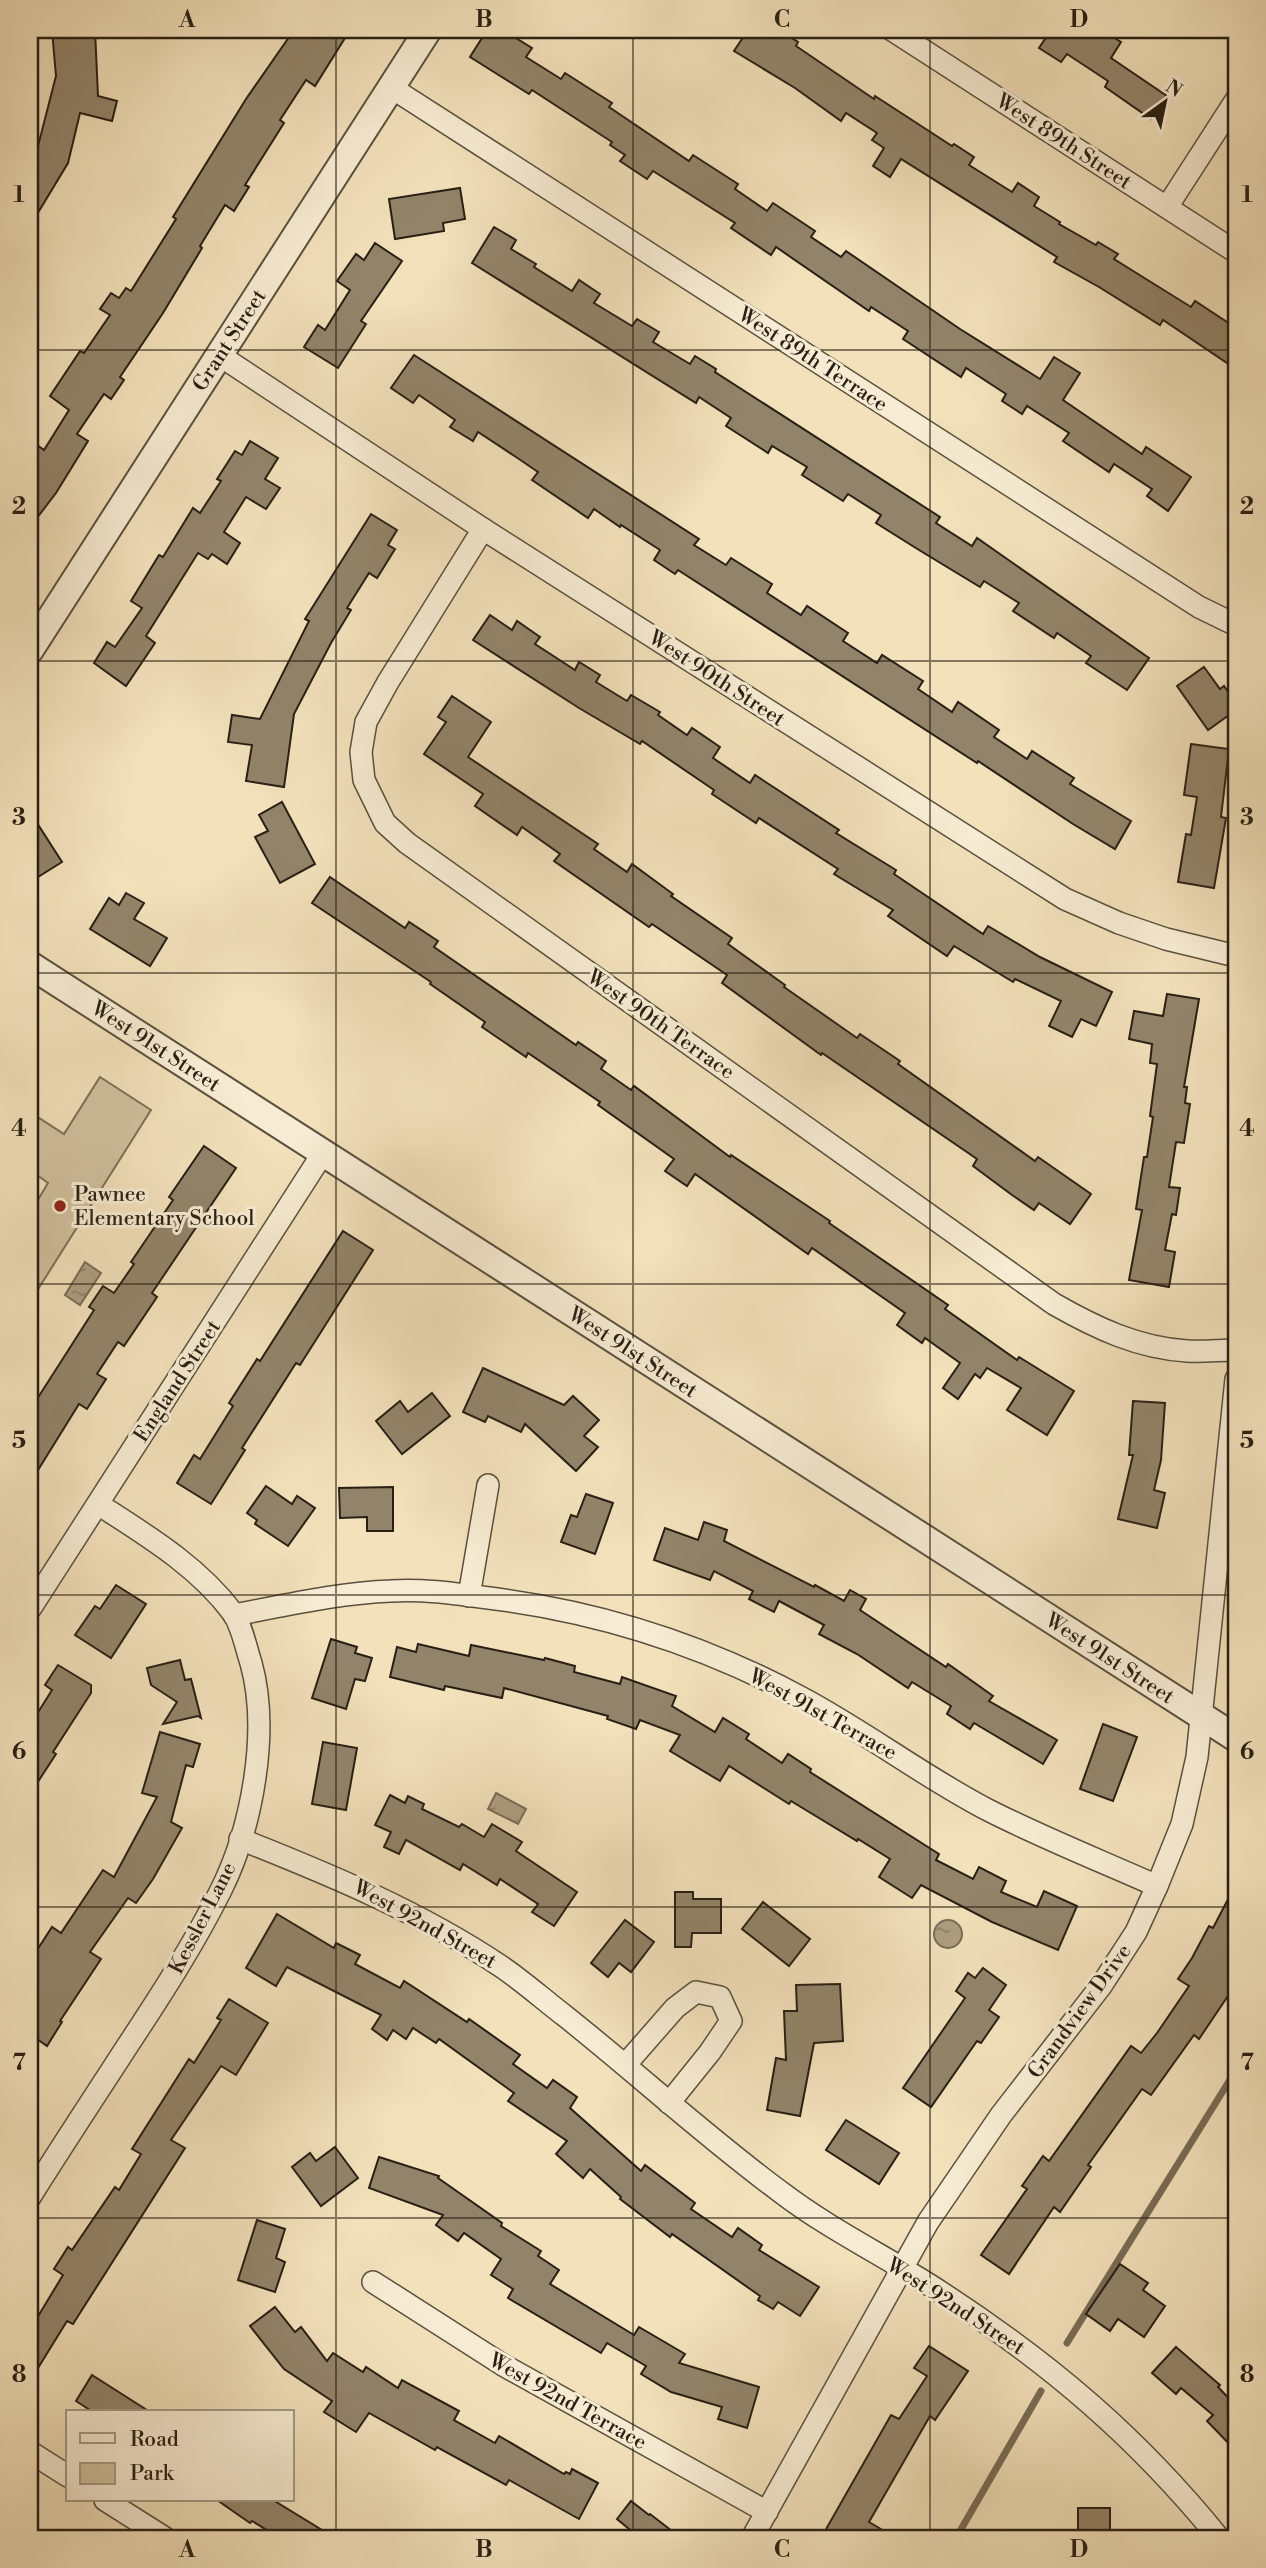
<svg xmlns="http://www.w3.org/2000/svg" width="1266" height="2568" viewBox="0 0 1266 2568" font-family="'Libre Bodoni',serif">
  <style>
    .green { fill: #d0c09e; stroke: #7c7058; stroke-width: 2 }
    .water { fill: url(#water-ripples); stroke: #796c56; stroke-width: 2 }
    .lines { fill: none; stroke-linecap: round; stroke-linejoin: round }
    .stream { stroke: #796c56; stroke-width: 7 }
    .building { fill: #92846a; stroke: #291f13; stroke-width: 2 }
    .minor-casing { stroke: #5b503d; stroke-width: 24 }
    .tertiary-casing { stroke: #5b503d; stroke-width: 30 }
    .minor { stroke: #f7ecd3; stroke-width: 21 }
    .tertiary { stroke: #f7ecd3; stroke-width: 26 }
    .grid { fill: none; stroke: #291f13; stroke-width: 2; stroke-opacity: 0.55 }
    .poi-dot { fill: #8f2418; stroke: #f7ecd3; stroke-width: 2.5 }
    .labels { text-anchor: middle; stroke-width: 6; stroke-linejoin: round; paint-order: stroke }
    .street-label { font-size: 21px; fill: #291f13; stroke: #f7ecd3 }
    .poi-label { font-size: 21px; fill: #291f13; stroke: #f7ecd3; text-anchor: start }
    .neatline { fill: none; stroke: #291f13; stroke-width: 2.5 }
    .grid-label { font-size: 23px; text-anchor: middle; font-weight: bold; fill: #291f13 }
  </style>
  <defs>
    <pattern id="water-ripples" width="26" height="14" patternUnits="userSpaceOnUse" patternTransform="scale(1.75)"><rect width="26" height="14" fill="#ae9f82"/><path d="M2 4q2-2 4 0t4 0M15 11q2-2 4 0t4 0" fill="none" stroke="#8e8169"/></pattern>
  </defs>
  <rect width="100%" height="100%" fill="#f2e1bb"/>
  <filter id="stains"><feTurbulence type="fractalNoise" baseFrequency=".00286" numOctaves="4"/><feColorMatrix values="0 0 0 0 .2 0 0 0 0 .09 0 0 0 0 .02 0 0 0 .5 -.17"/></filter>
  <radialGradient id="worn" r=".72"><stop offset=".6" stop-color="#630" stop-opacity="0"/><stop offset="1" stop-color="#630" stop-opacity=".3"/></radialGradient>
  <path class="green" d="M100 1077 151 1110 30 1302V1213L48 1183 30 1170V1132L39 1118 64 1134Z"/>
  <g class="water">
    <path d="M85 1262 101 1273 80 1305 65 1295Z"/>
    <path d="M496 1793 526 1809 518 1824 488 1809Z"/>
    <circle cx="948" cy="1934" r="14"/>
  </g>
  <g class="lines">
    <g class="stream">
      <path d="M1067 2343 1236 2070"/>
      <path d="M956 2538 1041 2391"/>
    </g>
  </g>
  <g class="building">
    <path d="M52 30H95L98 96 117 101 112 121 80 113 68 163 30 226V165L36 154 56 76Z"/>
    <path d="M294 30H350L315 86 306 80 280 120 284 123 245 185 249 187 234 211 225 205 200 246 202 248 163 313 120 377 124 380 111 399 104 394 77 434 88 441 56 493 30 527V440L44 450 69 410 50 396 80 351 84 353 110 315 100 309 111 293 119 298 126 288 131 291 176 219 173 217 246 99Z"/>
    <path d="M487 30H503L532 48 526 57 561 79 565 73 612 103 609 107 689 161 693 155 738 184 735 189 767 211 773 203 815 231 811 237 841 257 846 251 960 329 1040 379 1054 357 1080 373 1063 400 1142 454 1146 447 1191 477 1168 511 1147 496 1152 489 1114 464 1109 472 1063 441 1069 433 1027 406 1022 414 1002 401 1006 394 966 368 961 377 903 339 908 331 871 307 869 311 776 247 771 255 731 228 735 223 653 171 647 179 620 161 625 155 610 145 612 142 532 90 529 94 470 57Z"/>
    <path d="M748 30H778L798 42 796 46 874 99 875 96 952 146 954 144 974 157 969 165 1012 192 1018 183 1039 197 1034 206 1060 222 1059 224 1096 245 1098 242 1118 254 1114 259 1191 307 1195 301 1236 328V369L1163 320 1160 325 1099 287 1054 262 1057 257 901 159 890 177 873 166 884 148 872 140 877 133 846 113 841 121 795 88 734 51Z"/>
    <path d="M1051 30H1102L1121 42 1111 58 1167 96 1151 119 1105 87 1108 81 1067 54 1061 62 1039 48Z"/>
    <path d="M460 188 465 219 443 223 444 231 395 239 389 199Z"/>
    <path d="M494 227 516 240 511 249 536 264 534 267 572 291 579 280 600 294 594 303 632 326 637 319 659 332 653 342 690 364 695 356 716 369 715 372 940 517 936 523 972 546 977 538 1149 658 1127 690 1086 663 1091 656 1057 633 1054 638 1013 611 1019 603 984 581 980 587 919 550 876 523 881 515 848 494 843 501 802 475 807 467 772 446 768 453 726 426 731 418 699 397 696 403 472 263Z"/>
    <path d="M375 243 402 261 361 321 366 324 338 368 304 347 318 325 325 330 350 290 337 281 356 254 364 260Z"/>
    <path d="M414 355 699 539 694 545 726 565 731 558 772 584 767 593 801 615 807 606 848 633 843 641 877 663 882 655 923 681 918 689 952 712 958 702 999 730 994 737 1027 759 1032 751 1074 778 1070 784 1131 821 1115 849 1073 824 978 761 977 763 678 570 675 574 654 560 660 550 621 525 620 527 594 509 588 518 532 480 538 472 516 457 478 432 473 441 450 427 455 420 419 395 413 403 391 388Z"/>
    <path d="M250 441 278 458 265 479 280 488 266 509 246 497 224 532 240 543 227 564 212 554 208 559 198 553 146 636 155 643 126 686 94 663 107 642 115 647 142 608 131 601 159 555 163 557 193 508 200 513 221 481 217 479 235 451 242 455Z"/>
    <path d="M371 514 397 530 388 545 395 549 377 578 369 573 347 608 351 610 331 643 294 714 284 787 246 781 252 745 228 742 232 715 260 719 309 621 305 619Z"/>
    <path d="M490 615 512 630 517 621 540 637 535 644 575 670 579 662 600 675 596 682 627 701 631 695 660 712 658 715 687 735 692 728 720 747 713 758 750 783 755 775 839 830 836 833 896 870 894 874 983 934 988 926 1040 957 1112 992 1096 1026 1081 1019 1072 1037 1049 1026 1061 1001 1015 979 1013 982 954 946 947 956 888 916 893 910 834 874 838 869 759 818 756 823 712 794 714 790 642 741 640 744 579 708 473 640Z"/>
    <path d="M1204 667 1220 689 1224 686 1236 703V710L1208 730 1177 686Z"/>
    <path d="M452 696 491 722 468 757 598 844 594 849 627 872 632 864 673 894 671 896 732 938 728 944 785 985 784 987 857 1038 860 1034 900 1061 898 1064 1035 1161 1038 1157 1091 1194 1070 1224 1039 1203 1034 1210 1012 1195 973 1166 977 1159 822 1053 821 1055 722 983 727 975 652 924 649 927 554 861 560 854 522 827 517 835 475 806 483 794 424 754 446 722 438 717Z"/>
    <path d="M1191 744 1229 749 1221 817 1226 818 1214 888 1178 882 1186 834 1191 835 1197 797 1184 795Z"/>
    <path d="M282 802 315 864 280 883 255 837 268 831 259 815Z"/>
    <path d="M30 812 62 862 30 882Z"/>
    <path d="M330 877 405 928 409 922 438 941 434 947 576 1045 578 1042 606 1061 601 1069 631 1090 634 1086 730 1157 731 1155 830 1221 829 1223 948 1305 945 1309 1017 1360 1019 1357 1074 1391 1047 1435 1007 1410 1021 1388 987 1368 980 1378 975 1374 958 1399 943 1388 960 1363 925 1338 922 1343 897 1325 905 1313 812 1248 808 1254 695 1174 687 1186 665 1171 674 1159 598 1105 600 1102 528 1053 526 1057 482 1027 485 1022 430 984 431 982 312 903Z"/>
    <path d="M126 893 144 903 134 919 167 938 150 966 90 929 109 898 119 905Z"/>
    <path d="M1167 994 1199 999 1184 1087H1187L1185 1103 1190 1104 1184 1143 1176 1142 1169 1187 1180 1188 1176 1215 1172 1214 1165 1250 1175 1252 1169 1287 1129 1280 1142 1210 1136 1209 1144 1157H1147L1153 1117 1150 1116 1157 1064 1150 1063 1152 1044 1129 1039 1134 1011 1163 1016Z"/>
    <path d="M204 1146 236 1168 152 1293 157 1297 124 1346 118 1342 97 1374 106 1379 87 1409 79 1404 30 1483V1410L94 1310 89 1307 103 1286 114 1293 134 1264 131 1262 173 1200 169 1197Z"/>
    <path d="M343 1231 373 1250 300 1365 296 1363 242 1448 245 1450 211 1504 177 1483 194 1455 200 1459 233 1406 229 1403 257 1359 260 1361Z"/>
    <path d="M483 1368 564 1405 573 1396 599 1420 584 1436 598 1447 576 1471 525 1424 521 1432 488 1416 485 1422 463 1412Z"/>
    <path d="M432 1393 450 1416 402 1454 376 1421 400 1401 408 1412Z"/>
    <path d="M1133 1401 1165 1403 1161 1460 1154 1490 1165 1493 1157 1528 1118 1519 1133 1455H1129Z"/>
    <path d="M266 1486 292 1504 297 1496 315 1508 288 1546 255 1524 257 1520 247 1513Z"/>
    <path d="M393 1487V1531H367V1517L340 1518 339 1488Z"/>
    <path d="M586 1494 613 1503 595 1554 561 1542 571 1515 577 1517Z"/>
    <path d="M704 1522 727 1530 724 1541 814 1587 815 1585 844 1601 850 1590 866 1599 860 1610 946 1667 948 1664 993 1696 989 1701 1057 1740 1043 1764 974 1723 970 1729 947 1714 951 1706 912 1682 908 1688 857 1654 819 1634 824 1625 779 1601 774 1612 749 1599 753 1591 714 1571 710 1580 654 1560 665 1528 698 1540Z"/>
    <path d="M116 1585 146 1604 111 1658 75 1635 95 1606 100 1609Z"/>
    <path d="M331 1639 357 1647 355 1653 372 1658 365 1681 355 1679 346 1709 312 1698Z"/>
    <path d="M418 1644 469 1656 471 1645 544 1660 545 1658 575 1666 574 1672 620 1684 622 1677 676 1696 672 1706 715 1732 723 1718 749 1734 746 1739 782 1763 788 1754 811 1769 810 1772 939 1854 936 1860 973 1879 979 1867 1006 1881 1001 1892 1037 1907 1044 1891 1077 1906 1058 1950 992 1922 921 1885 912 1898 879 1877 890 1859 858 1839 857 1841 791 1801 789 1804 729 1766 720 1781 670 1751 680 1735 640 1720 636 1729 607 1719 608 1716 504 1688 502 1698 445 1686 444 1690 390 1677 397 1647 416 1652Z"/>
    <path d="M180 1660 185 1680 191 1679 201 1718 198 1716 163 1724 177 1702 151 1685 147 1668Z"/>
    <path d="M58 1665 91 1685V1693L53 1752 56 1754 30 1794V1725L52 1690 45 1685Z"/>
    <path d="M1103 1724 1137 1737 1113 1801 1080 1789Z"/>
    <path d="M160 1732 200 1744 193 1767 186 1765 171 1822 182 1828 153 1879 136 1903 128 1898 90 1952 101 1959 60 2021 62 2022 47 2046 30 2034V1961L52 1927 61 1933 103 1870 114 1877 157 1797 142 1793Z"/>
    <path d="M323 1742 357 1748 346 1810 312 1804Z"/>
    <path d="M390 1795 405 1803 408 1796 424 1804 422 1809 459 1827 462 1824 484 1837 492 1824 522 1842 516 1851 577 1892 554 1926 532 1912 538 1904 500 1879 497 1885 463 1864 460 1870 406 1840 399 1854 384 1847 391 1832 375 1825Z"/>
    <path d="M1236 1884V1984L1199 2039 1194 2035 1151 2095 1142 2089 1088 2165 1091 2167 1060 2212 1054 2207 1009 2274 981 2255 1027 2189 1022 2186 1043 2156 1049 2161 1131 2046 1141 2053 1157 2033 1189 1986 1178 1979 1192 1958 1209 1926 1213 1928Z"/>
    <path d="M675 1892H693V1899H721V1933H692L691 1947H675Z"/>
    <path d="M763 1902 810 1939 789 1966 742 1929Z"/>
    <path d="M277 1914 334 1948 336 1943 360 1955 355 1964 400 1988 404 1981 467 2022 469 2019 520 2055 513 2064 547 2088 553 2080 577 2097 570 2108 641 2171 645 2165 695 2203 691 2209 732 2237 738 2228 762 2245 759 2250 819 2287 800 2316 778 2302 773 2309 758 2300 760 2296 672 2234 670 2237 620 2199 621 2197 590 2169 583 2178 556 2154 567 2141 508 2101 514 2093 439 2039 436 2043 413 2028 406 2039 393 2030 387 2040 372 2029 381 2015 287 1967 276 1986 246 1968Z"/>
    <path d="M625 1920 654 1942 631 1972 619 1963 608 1977 591 1963Z"/>
    <path d="M983 1968 1006 1985 989 2010 999 2017 981 2043 977 2041 931 2107 903 2088 965 1998 956 1991 968 1973 975 1978Z"/>
    <path d="M840 1984 843 2041 814 2043 800 2116 767 2110 776 2058 786 2060 784 2011H797L796 1985Z"/>
    <path d="M229 1999 268 2023 236 2075 221 2066 171 2140 185 2148 73 2324 67 2321 30 2381V2314L37 2318 63 2275 54 2269 68 2247 72 2250 115 2187 119 2190 141 2154 132 2149 189 2059 194 2063 221 2020 217 2018Z"/>
    <path d="M846 2120 899 2153 879 2184 826 2150Z"/>
    <path d="M335 2147 358 2178 321 2206 292 2167 310 2153 316 2161Z"/>
    <path d="M379 2157 439 2176 438 2178 502 2223 501 2226 541 2251 538 2256 559 2270 550 2284 634 2335 639 2327 685 2354 679 2363 759 2387 747 2428 718 2419 722 2407 671 2392 641 2374 646 2366 607 2343 601 2353 508 2298 513 2289 491 2275 501 2259 464 2233 458 2241 436 2225 443 2215 369 2188Z"/>
    <path d="M257 2220 285 2229 276 2258 285 2262 275 2292 238 2280Z"/>
    <path d="M1120 2264 1148 2283 1143 2290 1165 2306 1144 2337 1118 2319 1110 2331 1086 2314Z"/>
    <path d="M275 2307 295 2332 301 2327 327 2361 333 2353 363 2372 366 2367 398 2388 402 2380 459 2411 454 2420 495 2443 499 2436 564 2474 566 2472 570 2474 572 2469 598 2483 579 2519 509 2480 506 2485 437 2447 435 2450 369 2413 356 2432 324 2412 332 2401 284 2369 250 2326Z"/>
    <path d="M929 2346 968 2371 935 2420 930 2416 869 2522 896 2538H821L891 2415 899 2419 927 2376 914 2368Z"/>
    <path d="M1176 2347 1220 2385 1218 2387 1236 2406V2451L1207 2421 1213 2415 1181 2388 1176 2394 1152 2373Z"/>
    <path d="M92 2375 150 2412H93L76 2401Z"/>
    <path d="M217 2500H273L335 2538H280L252 2521 250 2523Z"/>
    <path d="M631 2501 649 2515 650 2514 681 2538H640L617 2519Z"/>
    <rect x="1078" y="2508" width="32" height="30"/>
  </g>
  <g class="lines">
    <defs>
      <g id="minor">
        <path d="M892 30 1236 252"/>
        <path d="M392 88 1199 607 1236 625"/>
        <path d="M1167 207 1236 100"/>
        <path d="M219 355 483 529 1065 899 1119 923 1166 939 1236 956"/>
        <path d="M483 529 388 682 366 722 361 752 364 780 385 823 407 843 1054 1304C1096 1328 1138 1348 1187 1351 1203 1352 1220 1350 1236 1350"/>
        <path d="M469 1596 488 1485"/>
        <path d="M30 1609 323 1153"/>
        <path d="M234 1615C287 1605 338 1593 391 1591 421 1589 451 1593 481 1597 594 1610 702 1644 802 1698 866 1732 924 1777 988 1810 1043 1838 1101 1861 1157 1886"/>
        <path d="M240 1839C331 1875 420 1912 502 1967 524 1982 544 2000 565 2016 638 2074 706 2137 782 2193 832 2231 889 2258 942 2293 1051 2364 1137 2437 1219 2538"/>
        <path d="M626 2064 675 2008 696 1992 720 1997 731 2021 710 2052 669 2103"/>
        <path d="M30 2197C62 2146 95 2096 128 2045 161 1995 194 1944 221 1890 252 1828 270 1731 251 1663 246 1648 242 1626 233 1613 198 1566 146 1535 98 1504"/>
        <path d="M373 2282 503 2365 767 2512"/>
        <path d="M30 2452 68 2476"/>
        <path d="M105 2500 165 2538"/>
        <path d="M752 2538 928 2222 1001 2115 1101 1986 1136 1932 1157 1886 1182 1824 1197 1757 1236 1379"/>
      </g>
      <g id="tertiary">
        <path d="M30 650 428 30"/>
        <path d="M30 965 1236 1738"/>
      </g>
    </defs>
    <use href="#minor" class="minor-casing"/>
    <use href="#tertiary" class="tertiary-casing"/>
    <use href="#minor" class="minor"/>
    <use href="#tertiary" class="tertiary"/>
  </g>
  <path class="grid" d="M336 30V2538M633 30V2538M930 30V2538M30 350H1236M30 661H1236M30 973H1236M30 1284H1236M30 1595H1236M30 1907H1236M30 2218H1236"/>
  <circle class="poi-dot" cx="60" cy="1206" r="7"/>
  <g class="labels">
    <g class="street-label">
      <text transform="translate(1064 141) rotate(33)" y="7">West 89th Street</text>
      <text transform="translate(229 340) rotate(-57)" y="7">Grant Street</text>
      <text transform="translate(813 359) rotate(33)" y="7">West 89th Terrace</text>
      <text transform="translate(717 678) rotate(33)" y="7">West 90th Street</text>
      <text transform="translate(661 1024) rotate(35)" y="7">West 90th Terrace</text>
      <text transform="translate(156 1046) rotate(33)" y="7">West 91st Street</text>
      <text transform="translate(633 1352) rotate(33)" y="7">West 91st Street</text>
      <text transform="translate(177 1381) rotate(-57)" y="7">England Street</text>
      <text transform="translate(1110 1658) rotate(33)" y="7">West 91st Street</text>
      <text transform="translate(823 1714) rotate(29)" y="7">West 91st Terrace</text>
      <text transform="translate(202 1918) rotate(-63)" y="7">Kessler Lane</text>
      <text transform="translate(425 1924) rotate(29)" y="7">West 92nd Street</text>
      <text transform="translate(1079 2011) rotate(-54)" y="7">Grandview Drive</text>
      <text transform="translate(956 2306) rotate(33)" y="7">West 92nd Street</text>
      <text transform="translate(568 2401) rotate(29)" y="7">West 92nd Terrace</text>
    </g>
    <g class="poi-label">
      <text x="74" y="1201">Pawnee<tspan x="74" dy="24">Elementary School</tspan></text>
    </g>
  </g>
  <rect width="1266" height="2568" fill="none" stroke="#f2e1bb" stroke-width="77"/>
  <rect x="66" y="2410" width="228" height="91" fill="#f7ecd3" stroke="#a59a86" stroke-width="2"/>
  <rect x="80" y="2433" width="35" height="10" fill="#f7ecd3" stroke="#a59a86" stroke-width="2"/>
  <text x="130" y="2446" font-size="21" fill="#291f13">Road</text>
  <rect x="80" y="2463" width="35" height="21" fill="#d0c09e" stroke="#a59a86" stroke-width="2"/>
  <text x="130" y="2480" font-size="21" fill="#291f13">Park</text>
  <g transform="translate(1165 102) rotate(33)" stroke="#f7ecd3" stroke-width="5" paint-order="stroke">
  <path d="M0-5L12 26L0 18L-12 26Z" fill="#291f13"/>
  <text y="-10" font-size="19" font-weight="bold" text-anchor="middle" fill="#291f13">N</text>
  </g>
  <rect x="38" y="38" width="1190" height="2492" class="neatline"/>
  <g class="grid-label">
    <text x="187" y="27">A</text>
    <text x="484" y="27">B</text>
    <text x="782" y="27">C</text>
    <text x="1079" y="27">D</text>
    <text x="19" y="202">1</text>
    <text x="1247" y="202">1</text>
    <text x="19" y="514">2</text>
    <text x="1247" y="514">2</text>
    <text x="19" y="825">3</text>
    <text x="1247" y="825">3</text>
    <text x="19" y="1136">4</text>
    <text x="1247" y="1136">4</text>
    <text x="19" y="1448">5</text>
    <text x="1247" y="1448">5</text>
    <text x="19" y="1759">6</text>
    <text x="1247" y="1759">6</text>
    <text x="19" y="2070">7</text>
    <text x="1247" y="2070">7</text>
    <text x="19" y="2382">8</text>
    <text x="1247" y="2382">8</text>
    <text x="187" y="2557">A</text>
    <text x="484" y="2557">B</text>
    <text x="782" y="2557">C</text>
    <text x="1079" y="2557">D</text>
  </g>
  <rect width="100%" height="100%" filter="url(#stains)"/>
  <rect width="100%" height="100%" fill="url(#worn)"/>
</svg>
